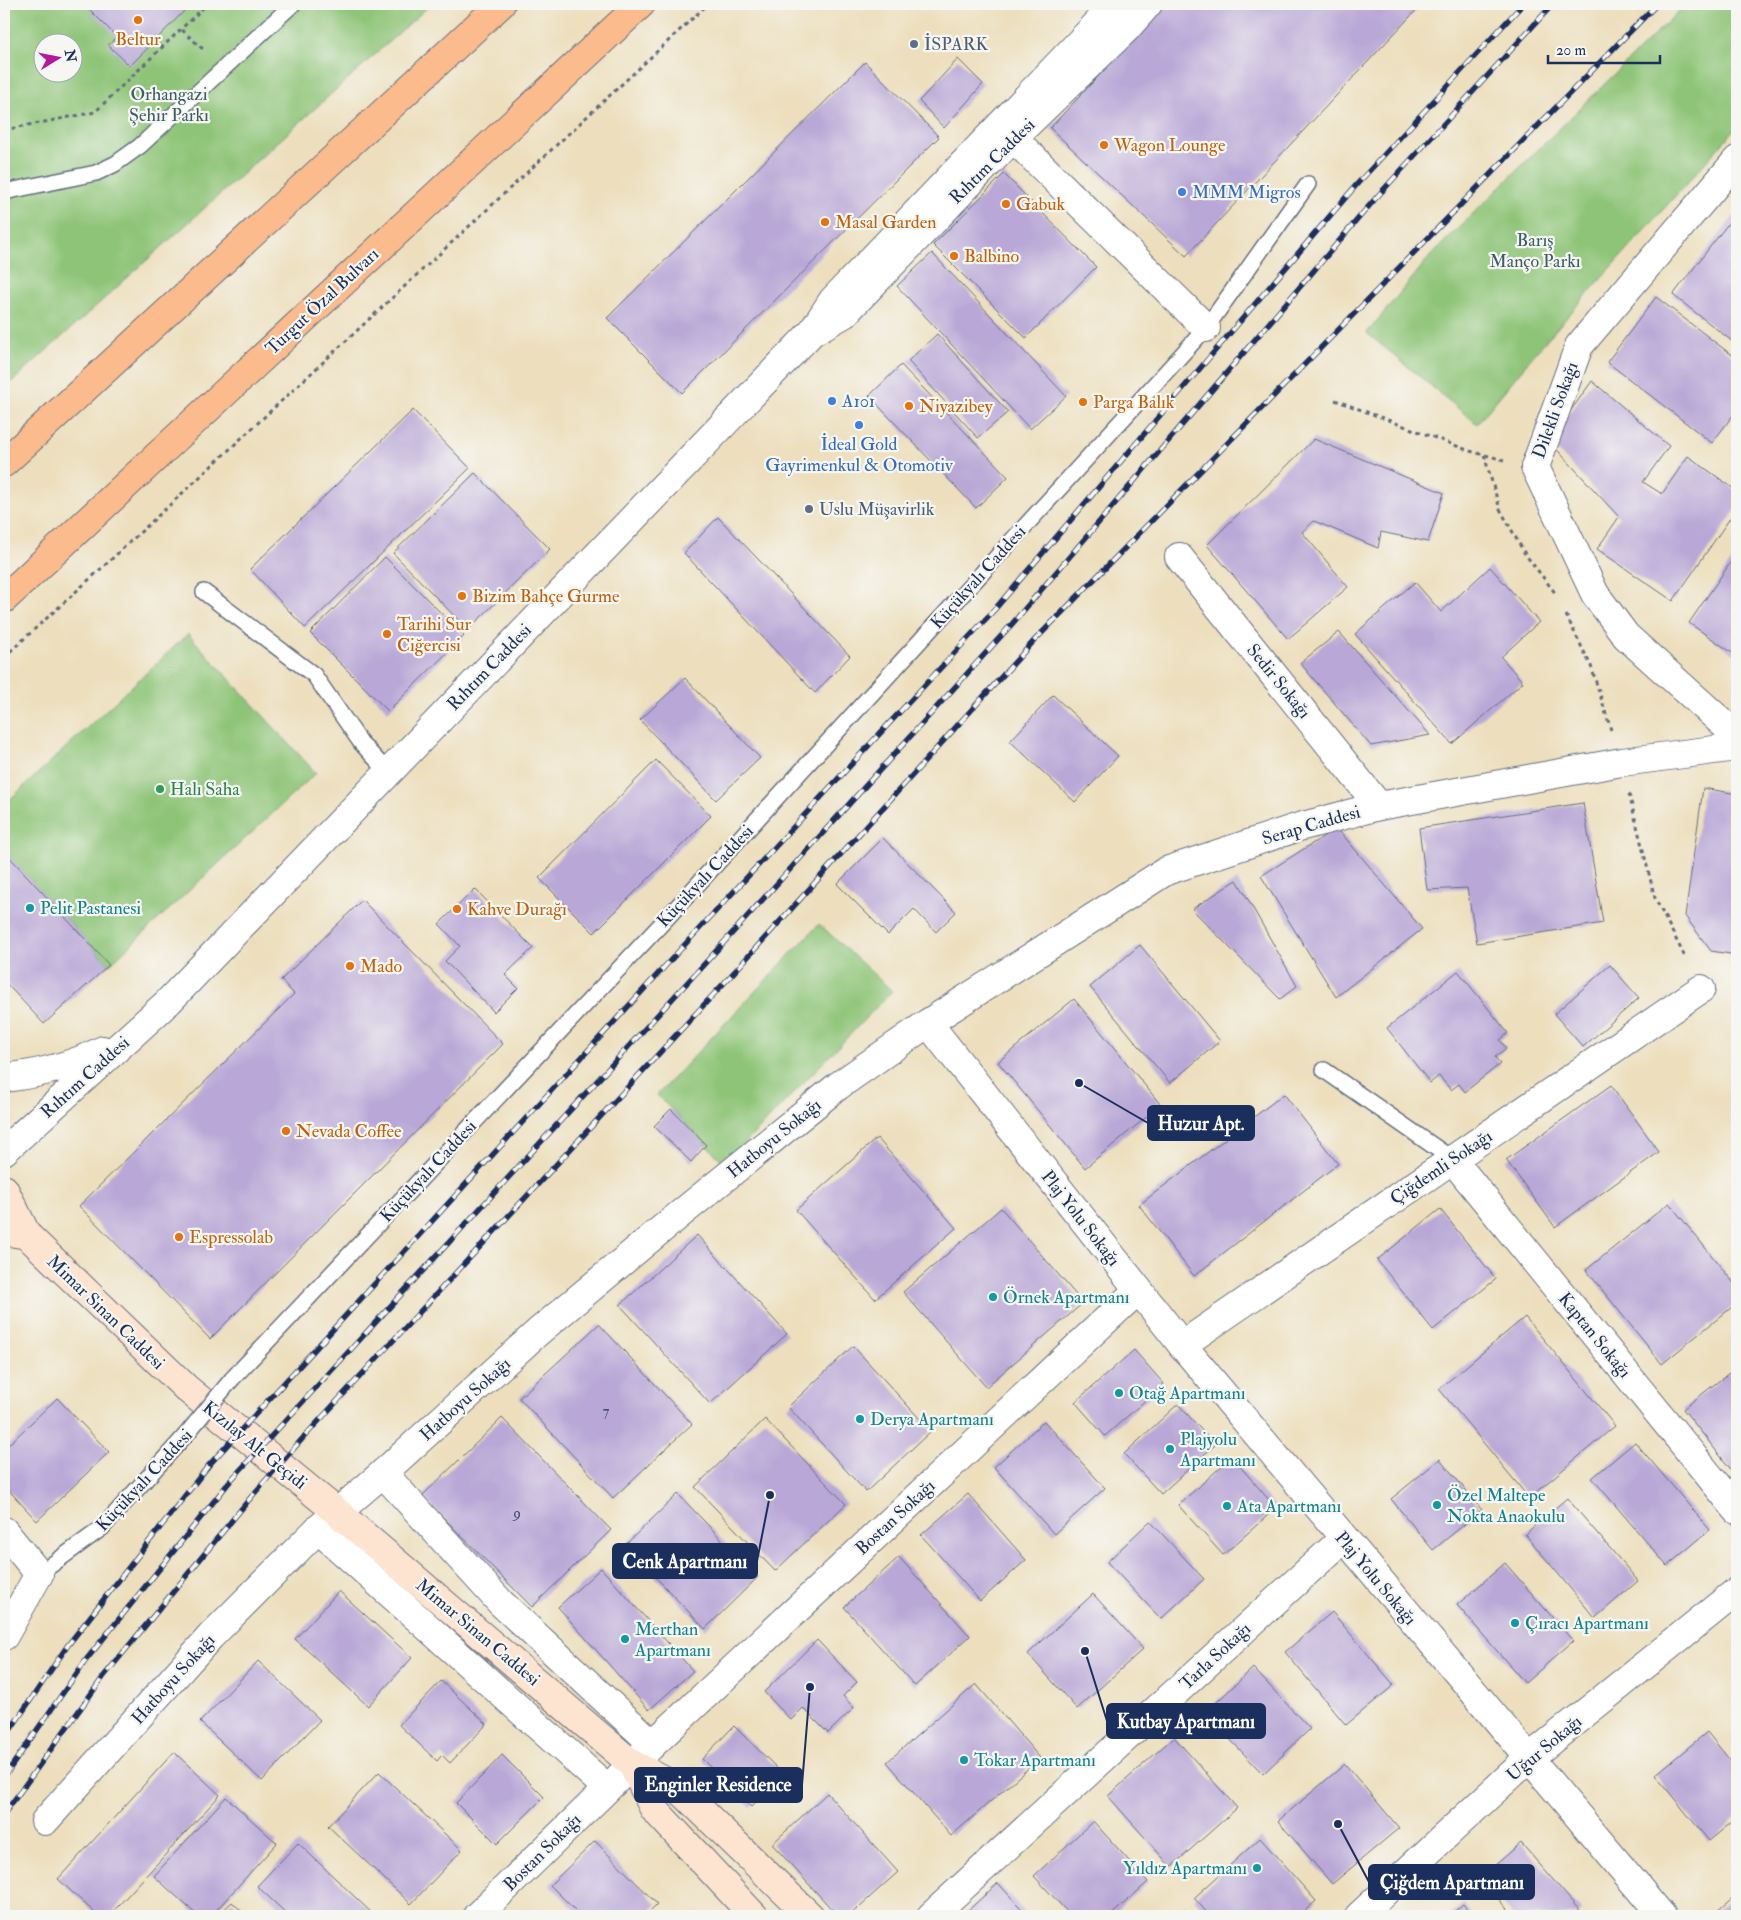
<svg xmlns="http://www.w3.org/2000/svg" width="1741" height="1920" viewBox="0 0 1741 1920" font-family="'IM FELL Double Pica',serif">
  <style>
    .green { fill: #8ec477; stroke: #547a6a; fill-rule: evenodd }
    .building { fill: #b9a8d7 }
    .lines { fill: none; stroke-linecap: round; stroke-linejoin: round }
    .lane-casing { stroke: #646d7f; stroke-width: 18 }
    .street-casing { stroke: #646d7f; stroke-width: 30 }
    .secondary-casing { stroke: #646d7f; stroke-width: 30 }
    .highway-casing { stroke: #646d7f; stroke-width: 30 }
    .path { stroke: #646d7f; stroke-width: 3; stroke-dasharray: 4 4; stroke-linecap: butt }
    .lane { stroke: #fff; stroke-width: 15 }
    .street { stroke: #fff; stroke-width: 28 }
    .secondary { stroke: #fde4d1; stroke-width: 28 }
    .highway { stroke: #fbbb8c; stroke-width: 28 }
    .rail-casing { stroke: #1b2f5e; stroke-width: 5.5 }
    .rail { stroke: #f6f6f2; stroke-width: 4; stroke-dasharray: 11; stroke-linecap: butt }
    .lane-bridge-casing { stroke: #646d7f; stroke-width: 18; stroke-linecap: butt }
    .lane-bridge { stroke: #fff; stroke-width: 15 }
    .food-dot { fill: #e8710a; stroke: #f6f6f2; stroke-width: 2 }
    .service-dot { fill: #5c6f8a; stroke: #f6f6f2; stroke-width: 2 }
    .shop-dot { fill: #3f7fe0; stroke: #f6f6f2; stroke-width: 2 }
    .leisure-dot { fill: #2e9e5b; stroke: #f6f6f2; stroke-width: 2 }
    .culture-dot { fill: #0f9aa8; stroke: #f6f6f2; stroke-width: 2 }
    .labels { text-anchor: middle; stroke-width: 4.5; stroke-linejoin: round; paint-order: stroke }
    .number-label { font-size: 15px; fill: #424d7c }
    .food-label { font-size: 18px; fill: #c56008; stroke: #f6f6f2; text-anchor: start }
    .service-label { font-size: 18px; fill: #4e5e75; stroke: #f6f6f2; text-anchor: start }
    .park-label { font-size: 18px; fill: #3e5c66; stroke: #f6f6f2 }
    .street-label { font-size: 18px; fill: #1b2f5e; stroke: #f6f6f2 }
    .shop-label { font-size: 18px; fill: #366cbe; stroke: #f6f6f2; text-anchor: start }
    .leisure-label { font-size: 18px; fill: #27864d; stroke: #f6f6f2; text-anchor: start }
    .culture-label { font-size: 18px; fill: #0d838f; stroke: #f6f6f2; text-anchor: start }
    .leader { fill: none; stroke: #1b2f5e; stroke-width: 2 }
    .callout-dot { fill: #1b2f5e; stroke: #f6f6f2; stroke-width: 2 }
    .callout { fill: #1b2f5e; stroke: #1b2f5e; stroke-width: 2 }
    .callout-label { font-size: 19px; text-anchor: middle; font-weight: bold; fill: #fff }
  </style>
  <rect width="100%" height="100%" fill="#f6f6f2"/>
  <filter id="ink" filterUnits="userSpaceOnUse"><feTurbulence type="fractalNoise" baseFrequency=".02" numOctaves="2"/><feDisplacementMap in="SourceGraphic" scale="10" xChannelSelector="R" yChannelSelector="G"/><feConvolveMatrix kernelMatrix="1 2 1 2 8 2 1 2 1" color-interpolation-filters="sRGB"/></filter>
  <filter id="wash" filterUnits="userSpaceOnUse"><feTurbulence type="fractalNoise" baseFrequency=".0096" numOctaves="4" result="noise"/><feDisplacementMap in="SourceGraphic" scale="20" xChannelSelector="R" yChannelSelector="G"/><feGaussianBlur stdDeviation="1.12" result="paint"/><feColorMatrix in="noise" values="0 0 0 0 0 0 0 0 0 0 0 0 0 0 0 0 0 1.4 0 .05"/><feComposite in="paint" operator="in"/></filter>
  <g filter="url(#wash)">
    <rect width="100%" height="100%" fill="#eddfbd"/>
    <g class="green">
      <path d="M4 4H431L4 389ZM42 42H72V72H42Z"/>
      <path d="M1686 4H1737V127L1542 345 1477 424 1367 333 1432 254Z"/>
      <path d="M188 634 316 773 109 965 4 851V805Z"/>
      <path d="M819 924 892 991 725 1164 657 1095Z"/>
    </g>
    <g id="blocks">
      <g class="building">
        <path d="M84 4H191L130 66 108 45 117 37Z"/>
        <path d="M1166 4H1422L1186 256 1050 128Z"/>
        <path d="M958 59 983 84 944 128 919 101Z"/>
        <path d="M865 62 939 137 682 393 607 318Z"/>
        <path d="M1004 174 1096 267 1026 338 933 245Z"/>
        <path d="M1737 212V345L1673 295Z"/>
        <path d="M932 253 1066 396 1030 429 897 286Z"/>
        <path d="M1656 297 1737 359V410L1712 443 1607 362Z"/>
        <path d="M937 334 1008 412 978 438 908 361Z"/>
        <path d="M901 365 1008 477 976 508 869 396Z"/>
        <path d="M1592 381 1669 446 1643 482 1662 494 1688 456 1737 491V508L1673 601 1597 549 1619 517 1549 441Z"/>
        <path d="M413 410 470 468 305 628 250 569Z"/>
        <path d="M1314 439 1444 493 1428 542 1381 532 1378 548 1314 521 1302 532 1348 587 1288 639 1207 545Z"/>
        <path d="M475 473 550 549 468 630 393 553Z"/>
        <path d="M718 517 850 656 815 693 684 553Z"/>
        <path d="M1737 553V656L1689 623Z"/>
        <path d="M385 557 464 636 388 711 310 633Z"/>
        <path d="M1490 567 1539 622 1501 657 1523 682 1452 744 1355 634 1415 582 1441 612Z"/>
        <path d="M1339 632 1430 735 1371 746 1300 663Z"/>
        <path d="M685 678 760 758 716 800 640 720Z"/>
        <path d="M1053 695 1118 756 1075 802 1010 741Z"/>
        <path d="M656 760 711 816 594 933 539 878Z"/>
        <path d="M1703 788 1737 794V955L1711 951 1685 916Z"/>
        <path d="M1583 803 1603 923 1477 943 1467 888 1427 890 1419 828Z"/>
        <path d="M1337 828 1422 929 1336 997 1261 876Z"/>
        <path d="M883 838 956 912 936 932 914 909 888 935 837 884Z"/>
        <path d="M4 851 109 965 44 1024 4 981Z"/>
        <path d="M1237 880 1297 986 1280 999 1192 909Z"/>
        <path d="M475 889 533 948 505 975 518 988 494 1012 445 961 460 946 439 924Z"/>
        <path d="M362 900 503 1044 210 1339 79 1206 294 994 281 980Z"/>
        <path d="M1140 945 1220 1041 1170 1083 1090 987Z"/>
        <path d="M1610 965 1639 998 1583 1047 1554 1014Z"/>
        <path d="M1458 971 1508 1033 1500 1040 1506 1048 1495 1057 1500 1064 1465 1092 1459 1084 1451 1090 1439 1076 1430 1083 1387 1028Z"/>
        <path d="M1074 999 1161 1105 1085 1168 998 1062Z"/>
        <path d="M1611 1085 1659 1152 1555 1227 1506 1160Z"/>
        <path d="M1284 1094 1338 1164 1194 1276 1139 1205Z"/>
        <path d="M671 1109 706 1145 691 1162 654 1126Z"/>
        <path d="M877 1138 956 1228 875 1299 796 1210Z"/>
        <path d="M1669 1203 1737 1287V1303L1662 1364 1586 1270Z"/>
        <path d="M1001 1208 1083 1303 986 1387 903 1292Z"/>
        <path d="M1440 1209 1496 1279 1433 1330 1377 1260Z"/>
        <path d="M697 1235 787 1334 710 1404 620 1305Z"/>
        <path d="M1525 1317 1615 1426 1529 1498 1439 1389Z"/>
        <path d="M599 1324 692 1424 613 1498 519 1398Z"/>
        <path d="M853 1346 931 1431 866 1492 788 1407Z"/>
        <path d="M1134 1350 1164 1384 1105 1436 1075 1402Z"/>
        <path d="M1729 1373 1737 1384V1477L1683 1409Z"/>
        <path d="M57 1398 109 1452 37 1521 4 1485V1449Z"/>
        <path d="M1178 1404 1215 1445 1161 1494 1124 1454Z"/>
        <path d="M502 1418 611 1530 532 1607 422 1496Z"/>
        <path d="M765 1419 846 1504 775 1571 695 1487Z"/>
        <path d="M1044 1421 1105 1488 1054 1534 994 1467Z"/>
        <path d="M1635 1442 1710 1530 1667 1566 1592 1478Z"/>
        <path d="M1232 1457 1276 1508 1223 1555 1178 1505Z"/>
        <path d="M1440 1459 1482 1510 1433 1550 1391 1499Z"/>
        <path d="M678 1494 758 1577 705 1629 625 1545Z"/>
        <path d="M968 1494 1026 1560 980 1601 921 1535Z"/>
        <path d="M1567 1498 1638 1581 1595 1618 1525 1534Z"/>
        <path d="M1150 1521 1204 1579 1161 1619 1107 1562Z"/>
        <path d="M899 1557 970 1636 915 1686 844 1607Z"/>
        <path d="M1505 1563 1573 1641 1525 1683 1457 1605Z"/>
        <path d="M601 1568 693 1671 649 1710 558 1607Z"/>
        <path d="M339 1591 412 1658 368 1706 295 1639Z"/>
        <path d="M1093 1594 1143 1649 1077 1709 1028 1654Z"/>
        <path d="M1332 1612 1394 1685 1346 1725 1285 1652Z"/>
        <path d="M817 1640 857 1682 843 1696 854 1708 828 1733 803 1708 791 1720 764 1692Z"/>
        <path d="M258 1661 320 1720 262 1781 200 1722Z"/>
        <path d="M1253 1668 1310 1729 1263 1774 1205 1713Z"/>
        <path d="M441 1681 487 1724 450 1763 442 1755 437 1761 399 1725Z"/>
        <path d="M976 1684 1040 1758 951 1836 887 1762Z"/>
        <path d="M734 1726 783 1774 751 1807 702 1759Z"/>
        <path d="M1707 1732 1737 1769V1818L1709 1841 1655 1775Z"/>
        <path d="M1174 1737 1237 1808 1171 1867 1108 1796Z"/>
        <path d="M174 1752 220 1795 109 1916H98L58 1879Z"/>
        <path d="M502 1755 544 1797 497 1844 456 1803Z"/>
        <path d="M1345 1764 1399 1828 1332 1884 1278 1821Z"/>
        <path d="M379 1772 462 1850 411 1904 328 1826Z"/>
        <path d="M827 1793 898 1872 849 1916H838L772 1844Z"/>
        <path d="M226 1797 277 1843 211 1916H198L154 1876Z"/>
        <path d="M1093 1821 1148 1882 1110 1916H1071L1034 1876Z"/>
        <path d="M1260 1838 1316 1901 1299 1916H1210L1194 1898Z"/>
        <path d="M595 1841 657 1904 645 1916H581L550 1885Z"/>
        <path d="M298 1843 375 1916H289L257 1886Z"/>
        <path d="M1521 1843 1581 1912 1576 1916H1513L1480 1878Z"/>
        <path d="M998 1883 1028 1916H962Z"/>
        <path d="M1737 1894V1916H1719L1716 1912Z"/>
        <path d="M232 1902 247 1916H217Z"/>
        <path d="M1463 1904 1473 1916H1449Z"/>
        <path d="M1184 1909 1191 1916H1176Z"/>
      </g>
    </g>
  </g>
  <g filter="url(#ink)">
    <use href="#blocks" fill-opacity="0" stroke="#646d7f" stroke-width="1"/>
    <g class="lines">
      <defs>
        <g id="lane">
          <path d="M4 192 96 173 115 164 140 146 293 4"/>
          <path d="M204 592 314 675 361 743 388 772"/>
          <path d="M1324 1070 1452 1159"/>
          <path d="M232 1379 666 919 1206 328 1308 184"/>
          <path d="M39 1574 102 1528 184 1437"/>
        </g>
        <g id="street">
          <path d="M1116 4 833 300 812 332 844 314 1013 138 1126 29 1148 4"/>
          <path d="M1013 138 1206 328"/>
          <path d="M1737 160 1579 346 1535 467 1595 594 1626 636 1737 736"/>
          <path d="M1179 557 1379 806"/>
          <path d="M928 1023 1182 1345 1662 1916"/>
          <path d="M4 1078C39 1074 72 1066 103 1050"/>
          <path d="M4 1151 167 1003 812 332"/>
          <path d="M1452 1159 1737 1510"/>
          <path d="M1182 1345 1701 989"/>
          <path d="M383 1473 501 1603 653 1744"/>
          <path d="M318 1529 607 1788"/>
          <path d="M4 1531 39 1574"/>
          <path d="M4 1636 39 1574"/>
          <path d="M45 1821 211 1636 318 1529 383 1473 538 1332 652 1237 838 1086 928 1023 1166 871 1299 827 1379 806 1622 762 1737 747"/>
          <path d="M477 1916 653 1744 1138 1290"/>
          <path d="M931 1916 1343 1539"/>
          <path d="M1359 1916 1528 1759 1737 1591"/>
        </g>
        <g id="secondary">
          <path d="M4 1189 27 1235 4 1231"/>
          <path d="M27 1235 186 1388 337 1512 632 1764 678 1788 810 1916"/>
          <path d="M632 1764 654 1809 754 1916"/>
        </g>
        <g id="highway">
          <path d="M4 463 501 4"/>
          <path d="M4 599 641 4"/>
        </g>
      </defs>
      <use href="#lane" class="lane-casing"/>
      <use href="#street" class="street-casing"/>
      <use href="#secondary" class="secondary-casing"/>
      <use href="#highway" class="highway-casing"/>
      <g class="path">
        <path d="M182 30 204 50"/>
        <path d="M4 130 95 112 207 4"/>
        <path d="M1335 400 1470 451 1504 460"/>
        <path d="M1484 455 1500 509 1525 554 1556 594"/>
        <path d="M1566 615 1591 666 1611 730"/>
        <path d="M4 657 103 567 708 4"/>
        <path d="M1629 794 1655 898 1686 959"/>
      </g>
      <use href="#lane" class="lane"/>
      <use href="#street" class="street"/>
      <use href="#secondary" class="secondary"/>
      <use href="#highway" class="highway"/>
      <defs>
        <g id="rail">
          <path d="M4 1739 68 1645 209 1465 689 940 995 609 1358 183 1523 4"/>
          <path d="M4 1777 86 1660 231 1480 707 961 1012 624 1375 199 1553 4"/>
          <path d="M4 1814 104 1676 252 1496 303 1438 726 981 1033 642 1657 4"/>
        </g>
      </defs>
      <use href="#rail" class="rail-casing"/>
      <use href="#rail" class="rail"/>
      <defs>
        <path id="lane-bridge" d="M184 1437 232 1379"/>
      </defs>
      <use href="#lane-bridge" class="lane-bridge-casing"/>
      <use href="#lane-bridge" class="lane-bridge"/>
    </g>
  </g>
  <g class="food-dot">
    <circle cx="138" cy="20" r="5"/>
    <circle cx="1104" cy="145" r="5"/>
    <circle cx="1006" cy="204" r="5"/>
    <circle cx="825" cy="222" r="5"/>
    <circle cx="954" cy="256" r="5"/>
    <circle cx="1083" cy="402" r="5"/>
    <circle cx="909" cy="406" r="5"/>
    <circle cx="462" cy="596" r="5"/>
    <circle cx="387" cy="634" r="5"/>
    <circle cx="457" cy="909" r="5"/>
    <circle cx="350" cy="966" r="5"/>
    <circle cx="286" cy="1131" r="5"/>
    <circle cx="179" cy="1237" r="5"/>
  </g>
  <g class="service-dot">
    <circle cx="914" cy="44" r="5"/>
    <circle cx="809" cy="509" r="5"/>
  </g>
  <g class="shop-dot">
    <circle cx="1182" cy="192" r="5"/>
    <circle cx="832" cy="401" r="5"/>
    <circle cx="859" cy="425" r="5"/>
  </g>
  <circle class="leisure-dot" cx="160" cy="789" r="5"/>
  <g class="culture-dot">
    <circle cx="30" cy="908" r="5"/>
    <circle cx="993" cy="1297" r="5"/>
    <circle cx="1119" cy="1393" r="5"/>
    <circle cx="860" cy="1419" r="5"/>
    <circle cx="1170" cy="1449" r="5"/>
    <circle cx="1437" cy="1505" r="5"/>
    <circle cx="1227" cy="1506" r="5"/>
    <circle cx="1515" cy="1623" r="5"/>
    <circle cx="625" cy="1639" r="5"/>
    <circle cx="964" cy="1760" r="5"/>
    <circle cx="1257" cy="1868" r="5"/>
  </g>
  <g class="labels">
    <g class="number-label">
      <text x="606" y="1416">7</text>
      <text x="517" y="1518">9</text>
    </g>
    <g class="food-label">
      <text x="138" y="45" text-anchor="middle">Beltur</text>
      <text x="1114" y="151">Wagon Lounge</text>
      <text x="1016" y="210">Gabuk</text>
      <text x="835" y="228">Masal Garden</text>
      <text x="964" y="262">Balbino</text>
      <text x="1093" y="408">Parga Balık</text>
      <text x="919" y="412">Niyazibey</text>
      <text x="472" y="602">Bizim Bahçe Gurme</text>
      <text x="397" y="630">Tarihi Sur<tspan x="397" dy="21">Ciğercisi</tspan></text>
      <text x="467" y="915">Kahve Durağı</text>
      <text x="360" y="972">Mado</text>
      <text x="296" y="1137">Nevada Coffee</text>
      <text x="189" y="1243">Espressolab</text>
    </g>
    <g class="service-label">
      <text x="924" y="50">İSPARK</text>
      <text x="819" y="515">Uslu Müşavirlik</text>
    </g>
    <g class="park-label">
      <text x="169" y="100">Orhangazi<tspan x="169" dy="21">Şehir Parkı</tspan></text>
      <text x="1535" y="246">Barış<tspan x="1535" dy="21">Manço Parkı</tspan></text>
    </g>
    <g class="street-label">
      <text transform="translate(992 161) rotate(-45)" y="6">Rıhtım Caddesi</text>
      <text transform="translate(322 301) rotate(-43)" y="6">Turgut Özal Bulvarı</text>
      <text transform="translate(1555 410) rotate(-70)" y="6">Dilekli Sokağı</text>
      <text transform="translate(978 577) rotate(-48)" y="6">Küçükyalı Caddesi</text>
      <text transform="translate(489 667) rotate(-46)" y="6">Rıhtım Caddesi</text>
      <text transform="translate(1279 681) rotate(51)" y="6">Sedir Sokağı</text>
      <text transform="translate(1311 825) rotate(-16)" y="6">Serap Caddesi</text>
      <text transform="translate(705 876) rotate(-47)" y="6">Küçükyalı Caddesi</text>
      <text transform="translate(85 1077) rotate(-42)" y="6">Rıhtım Caddesi</text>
      <text transform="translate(774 1138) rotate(-39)" y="6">Hatboyu Sokağı</text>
      <text transform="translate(1441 1167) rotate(-34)" y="6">Çiğdemli Sokağı</text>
      <text transform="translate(428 1171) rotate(-47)" y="6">Küçükyalı Caddesi</text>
      <text transform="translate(1081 1218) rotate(52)" y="6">Plaj Yolu Sokağı</text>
      <text transform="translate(106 1312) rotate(44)" y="6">Mimar Sinan Caddesi</text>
      <text transform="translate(1595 1335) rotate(51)" y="6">Kaptan Sokağı</text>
      <text transform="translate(465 1399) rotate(-42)" y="6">Hatboyu Sokağı</text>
      <text transform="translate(255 1445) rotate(39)" y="6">Kızılay Alt Geçidi</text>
      <text transform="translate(144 1480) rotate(-47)" y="6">Küçükyalı Caddesi</text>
      <text transform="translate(895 1517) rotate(-43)" y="6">Bostan Sokağı</text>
      <text transform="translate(1376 1578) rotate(50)" y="6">Plaj Yolu Sokağı</text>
      <text transform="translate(478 1632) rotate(40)" y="6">Mimar Sinan Caddesi</text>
      <text transform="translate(1215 1656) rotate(-43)" y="6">Tarla Sokağı</text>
      <text transform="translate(173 1679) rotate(-48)" y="6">Hatboyu Sokağı</text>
      <text transform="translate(1544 1748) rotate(-40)" y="6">Uğur Sokağı</text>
      <text transform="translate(542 1852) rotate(-45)" y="6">Bostan Sokağı</text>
    </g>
    <g class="shop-label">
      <text x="1192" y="198">MMM Migros</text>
      <text x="842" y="407">A101</text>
      <text x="859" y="450" text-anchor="middle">İdeal Gold<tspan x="859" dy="21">Gayrimenkul &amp; Otomotiv</tspan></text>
    </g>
    <g class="leisure-label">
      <text x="170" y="795">Halı Saha</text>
    </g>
    <g class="culture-label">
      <text x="40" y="914">Pelit Pastanesi</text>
      <text x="1003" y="1303">Örnek Apartmanı</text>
      <text x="1129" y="1399">Otağ Apartmanı</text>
      <text x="870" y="1425">Derya Apartmanı</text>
      <text x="1180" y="1445">Plajyolu<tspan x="1180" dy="21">Apartmanı</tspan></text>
      <text x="1447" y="1501">Özel Maltepe<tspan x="1447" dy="21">Nokta Anaokulu</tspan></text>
      <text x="1237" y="1512">Ata Apartmanı</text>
      <text x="1525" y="1629">Çıracı Apartmanı</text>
      <text x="635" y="1635">Merthan<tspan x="635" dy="21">Apartmanı</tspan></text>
      <text x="974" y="1766">Tokar Apartmanı</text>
      <text x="1247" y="1874" text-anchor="end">Yıldız Apartmanı</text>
    </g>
  </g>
  <path class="leader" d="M1079 1083L1148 1123M770 1495L757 1561M1085 1651L1107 1721M810 1687L802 1785M1338 1824L1369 1882"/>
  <g class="callout-dot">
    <circle cx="1079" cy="1083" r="5"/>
    <circle cx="770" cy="1495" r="5"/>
    <circle cx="1085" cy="1651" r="5"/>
    <circle cx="810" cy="1687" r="5"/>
    <circle cx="1338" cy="1824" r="5"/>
  </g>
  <g class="callout">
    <rect x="1148" y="1106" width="106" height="34" rx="5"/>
    <rect x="613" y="1544" width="144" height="34" rx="5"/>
    <rect x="1107" y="1704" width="158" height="34" rx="5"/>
    <rect x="635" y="1768" width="167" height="34" rx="5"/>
    <rect x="1369" y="1865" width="165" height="34" rx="5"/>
  </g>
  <g class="callout-label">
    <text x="1201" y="1130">Huzur Apt.</text>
    <text x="685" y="1568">Cenk Apartmanı</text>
    <text x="1186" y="1728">Kutbay Apartmanı</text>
    <text x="718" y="1791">Enginler Residence</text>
    <text x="1452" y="1889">Çiğdem Apartmanı</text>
  </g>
  <rect width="1741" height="1920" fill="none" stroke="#f6f6f2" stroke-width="20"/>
  <g transform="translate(58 58) rotate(80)"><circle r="24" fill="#f6f6f2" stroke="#9ea6b7"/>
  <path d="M0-4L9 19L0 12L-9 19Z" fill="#b5179e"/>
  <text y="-8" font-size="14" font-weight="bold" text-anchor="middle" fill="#1b2f5e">N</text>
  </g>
  <path d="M1548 55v8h112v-8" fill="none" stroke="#1b2f5e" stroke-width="2.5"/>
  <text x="1556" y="55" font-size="15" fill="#1b2f5e" stroke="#f6f6f2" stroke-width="4" paint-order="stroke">20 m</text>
</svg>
